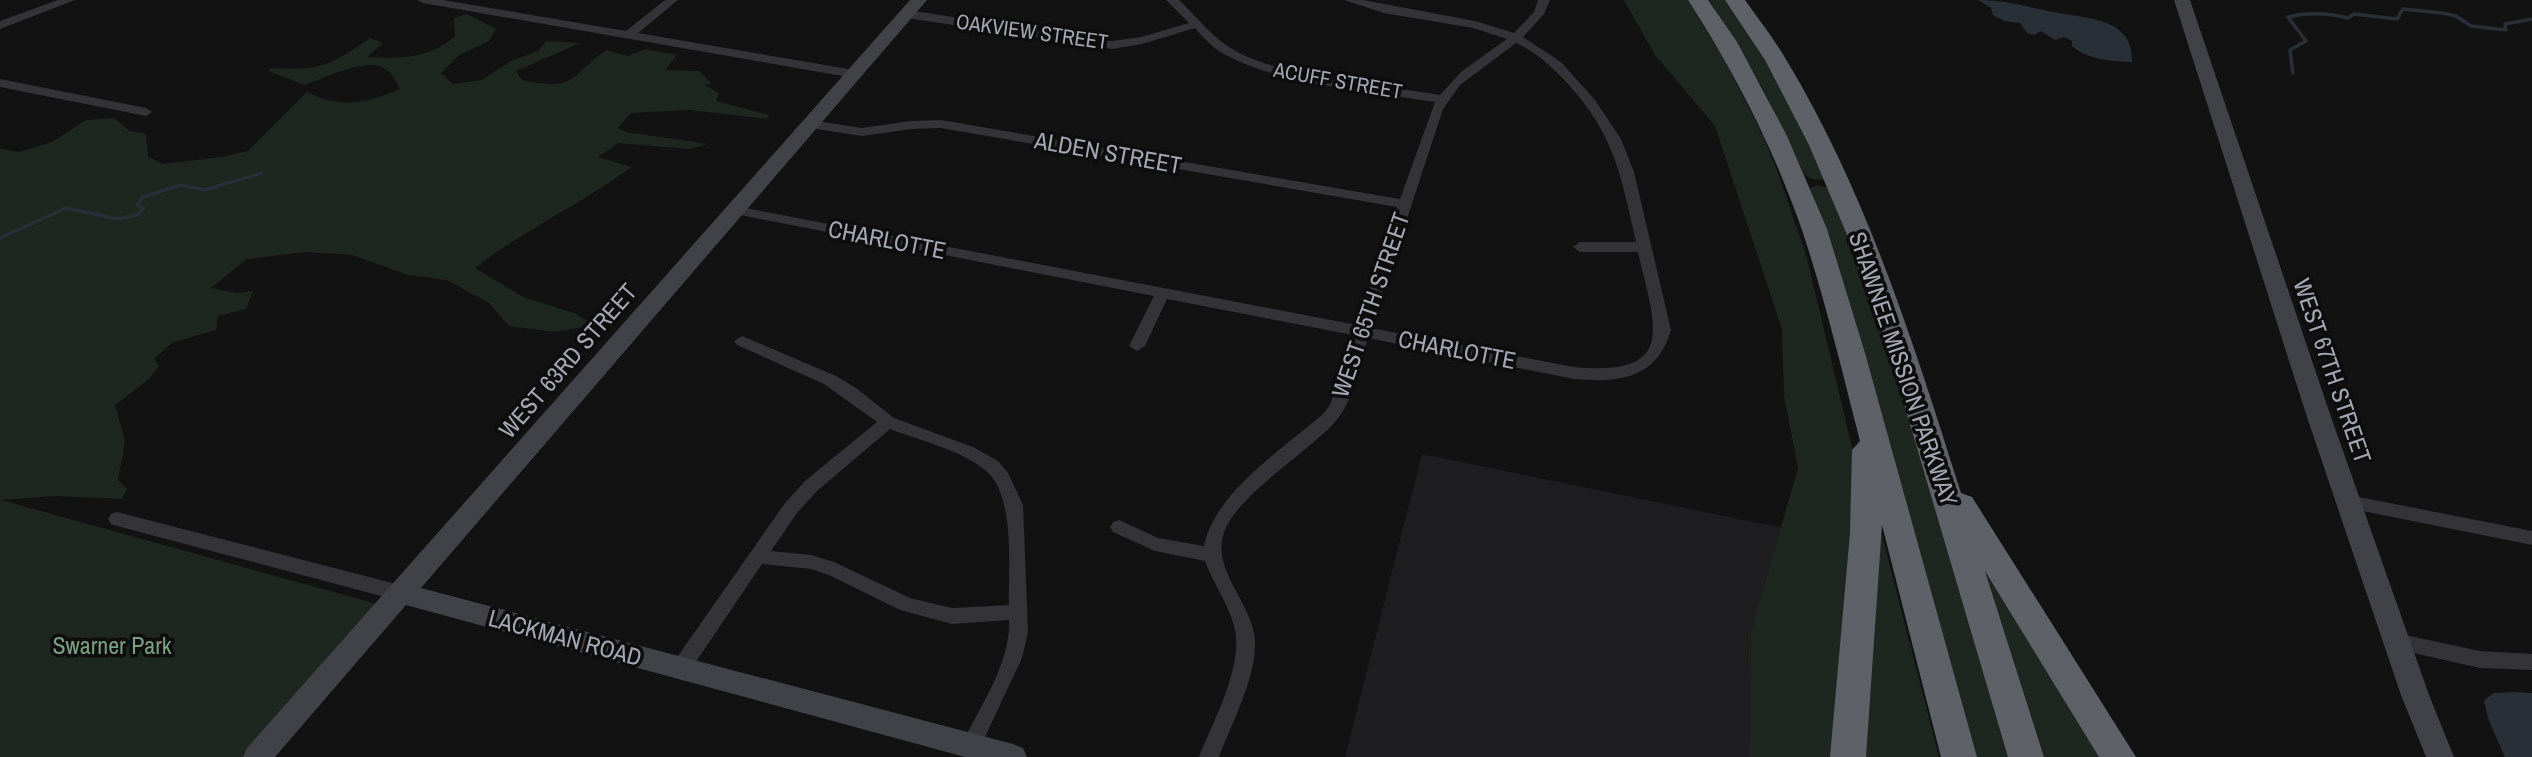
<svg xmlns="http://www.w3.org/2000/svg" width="2532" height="757" viewBox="0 0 2532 757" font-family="'Archivo Narrow',sans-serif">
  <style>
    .built { fill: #1e1e20 }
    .green { fill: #1e2620 }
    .water { fill: #282f37 }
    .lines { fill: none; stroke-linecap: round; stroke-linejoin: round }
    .stream { stroke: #282f37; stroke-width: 3.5 }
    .street { fill: #333338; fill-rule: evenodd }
    .secondary { fill: #414248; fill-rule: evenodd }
    .highway { fill: #5f6169; fill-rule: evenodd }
    .labels { text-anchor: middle; stroke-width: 7; stroke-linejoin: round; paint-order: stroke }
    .far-street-label { font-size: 21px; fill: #a3a7b4; stroke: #0d0d0e }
    .street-label { font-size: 24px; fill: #a3a7b4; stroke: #0d0d0e }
    .park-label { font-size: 24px; fill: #7a9f80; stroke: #0d0d0e }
  </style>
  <rect width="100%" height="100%" fill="#121213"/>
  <path class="built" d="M1422 454 1783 528 1751 631 1749 757H1345Z"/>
  <g class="green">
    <path d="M1624 0H1688L1724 59 1763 136 1778 173 1807 258 1855 460 1856 494 1835 757H1749L1751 631 1798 468 1784 396 1782 329 1715 126 1655 55Z"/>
    <path d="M1709 0H1727L1756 42 1826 176 1823 180 1812 179 1804 174 1762 87Z"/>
    <path d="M467 14 496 29 489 41 459 55 441 73 453 84 482 80 513 60 538 51 546 41 580 43 516 71 522 80C578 91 567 78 606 50L628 56 645 49 677 55 665 70 699 71 712 84 704 85 719 93 716 101 769 115 767 119 690 110 631 113 618 128 626 132 708 144 690 149 618 143 598 157 632 167C581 204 524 230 475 268L523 297 574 313 594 325 554 332 509 326 489 303 447 280 408 275 352 255 306 252 247 259 211 288 237 293 253 291 246 309 218 316 216 330 172 343 154 359 159 366 148 380 115 405 125 441 118 480 127 489 122 499 54 496 1 500 377 604 243 757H0V149L19 152 52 142 86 120 114 118 130 131 146 134 148 157 163 164 221 157 248 151 307 92C342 109 364 104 400 89 395 80 391 71 382 67 363 59 324 78 305 85L268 71 271 68C322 70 328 67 370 38L383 43 367 57C400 59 430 59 455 36L454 18Z"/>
    <path d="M1817 185 1830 188 1873 301 2009 757H1977L1891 449 1829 240 1810 188Z"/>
    <path d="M1870 534 1882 535 1939 757H1854Z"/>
    <path d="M1986 573H1993L2108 757H2044Z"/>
  </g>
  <g class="water">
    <path d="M1978 0C2008 0 2025 7 2054 12 2086 19 2134 17 2132 62 2113 62 2086 59 2072 46V41L2064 37 2055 40 2041 31 2034 35 2027 33 2020 23 2004 21 1993 15 1991 8Z"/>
    <path d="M2514 692 2532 693V757H2505L2489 721 2484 701 2493 693Z"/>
  </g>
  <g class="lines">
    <g class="stream">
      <path d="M2293 73 2290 50 2306 41 2288 17C2308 12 2328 13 2348 18L2354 14 2397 19 2403 9 2442 13 2456 16 2471 26 2506 30 2505 24 2532 19"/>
      <path d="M0 238 66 208 118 219 137 215 144 208 137 205 143 197 180 185 204 190 262 173"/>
    </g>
    <g class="street">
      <path d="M58 0H75L0 29V21Z"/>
      <path d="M417 0H443L626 31 665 0H678L638 33 854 70 860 74 854 78 423 3Z"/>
      <path d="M1166 0H1179C1194 14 1209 33 1226 45 1273 78 1381 85 1440 95L1462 71 1507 39 1473 28 1384 13 1344 0H1363L1475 21 1514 33 1534 12 1538 0H1550L1544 14 1523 37 1561 62 1595 100 1621 139 1634 172 1671 330C1657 379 1619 383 1574 379L1368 338C1359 364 1354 401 1335 422 1307 453 1240 493 1225 530 1208 571 1257 605 1255 646 1254 683 1232 722 1219 757H1199C1213 721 1245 664 1234 626 1228 603 1213 583 1205 561L1155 551 1113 532 1110 527 1113 522 1119 520 1158 538 1204 546C1214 493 1284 448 1323 414L1330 405 1353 335 1167 299 1145 346 1137 351 1129 346 1154 296 735 214 728 210 735 206 1357 325 1397 207 941 128 911 129 862 136 810 128 804 124 810 120 862 128 911 121 941 120 1400 199 1435 102C1369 91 1275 85 1219 51 1210 45 1202 36 1195 28L1142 44 1112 49 907 18 901 14 907 10 1112 41 1141 37 1189 23ZM1516 43C1536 52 1552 67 1567 83 1615 135 1621 176 1636 242H1580L1573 247 1580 252H1638C1654 324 1680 377 1574 367L1371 328 1443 109 1460 85Z"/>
      <path d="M0 79 146 108 152 112 146 116 0 87Z"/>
      <path d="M742 336 836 376 856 388 894 418 973 447 998 461 1008 473 1023 505 1028 632 1022 658 978 752 971 755 964 752 961 746C979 707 1011 664 1009 620L952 624 900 610 829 575 811 569 762 564 687 675 680 677 673 675 671 669 673 663 785 503 805 481 877 422 824 384 737 345 734 341ZM890 429C921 441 959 449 985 470 1016 494 1008 569 1009 605L952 608 910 598 834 562 811 555 771 551 797 513 817 491Z"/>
      <path d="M2349 495 2532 531V545L2343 507 2340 502 2343 497Z"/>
      <path d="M117 512 400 585 406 588 409 593 406 598 400 601 117 526 111 524 108 519 111 514Z"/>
      <path d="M2396 633 2480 651 2532 654V670L2480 668 2396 649 2389 647 2387 641 2389 635Z"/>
    </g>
    <g class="secondary">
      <path d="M910 0H927L421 588 1013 744 1023 748 1027 757H965L406 605 275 757H243L247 748Z"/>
      <path d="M2174 0H2190L2331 417 2429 695 2454 757H2426L2401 695 2307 417Z"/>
    </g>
    <g class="highway">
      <path d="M1688 0H1708L1737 42 1787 136 1827 229 1865 353 1977 757H1941L1882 525 1866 757H1830L1850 533 1852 450 1860 441C1842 371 1825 299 1802 230 1774 149 1734 71 1688 0Z"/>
      <path d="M1725 0H1745C1759 20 1775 40 1787 61 1868 196 1914 345 1961 493L1972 497 2136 757H2099L1985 571 2044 757H2008L1884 336 1856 256 1809 145 1765 60Z"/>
    </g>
  </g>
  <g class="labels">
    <g class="far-street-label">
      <text transform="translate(1032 32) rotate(8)" y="7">OAKVIEW STREET</text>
      <text transform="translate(1338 81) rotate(10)" y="7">ACUFF STREET</text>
    </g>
    <g class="street-label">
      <text transform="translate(1108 153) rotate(10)" y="8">ALDEN STREET</text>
      <text transform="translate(887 240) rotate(11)" y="8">CHARLOTTE</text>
      <text transform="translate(1371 305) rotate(-71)" y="8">WEST 65TH STREET</text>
      <text transform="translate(1457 350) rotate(11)" y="8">CHARLOTTE</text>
      <text transform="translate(568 361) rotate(-49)" y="8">WEST 63RD STREET</text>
      <text transform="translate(1903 369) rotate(71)" y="8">SHAWNEE MISSION PARKWAY</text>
      <text transform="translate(2332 371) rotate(71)" y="8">WEST 67TH STREET</text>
      <text transform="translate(565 638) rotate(15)" y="8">LACKMAN ROAD</text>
    </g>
    <g class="park-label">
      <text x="112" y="654">Swarner Park</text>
    </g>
  </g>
</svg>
